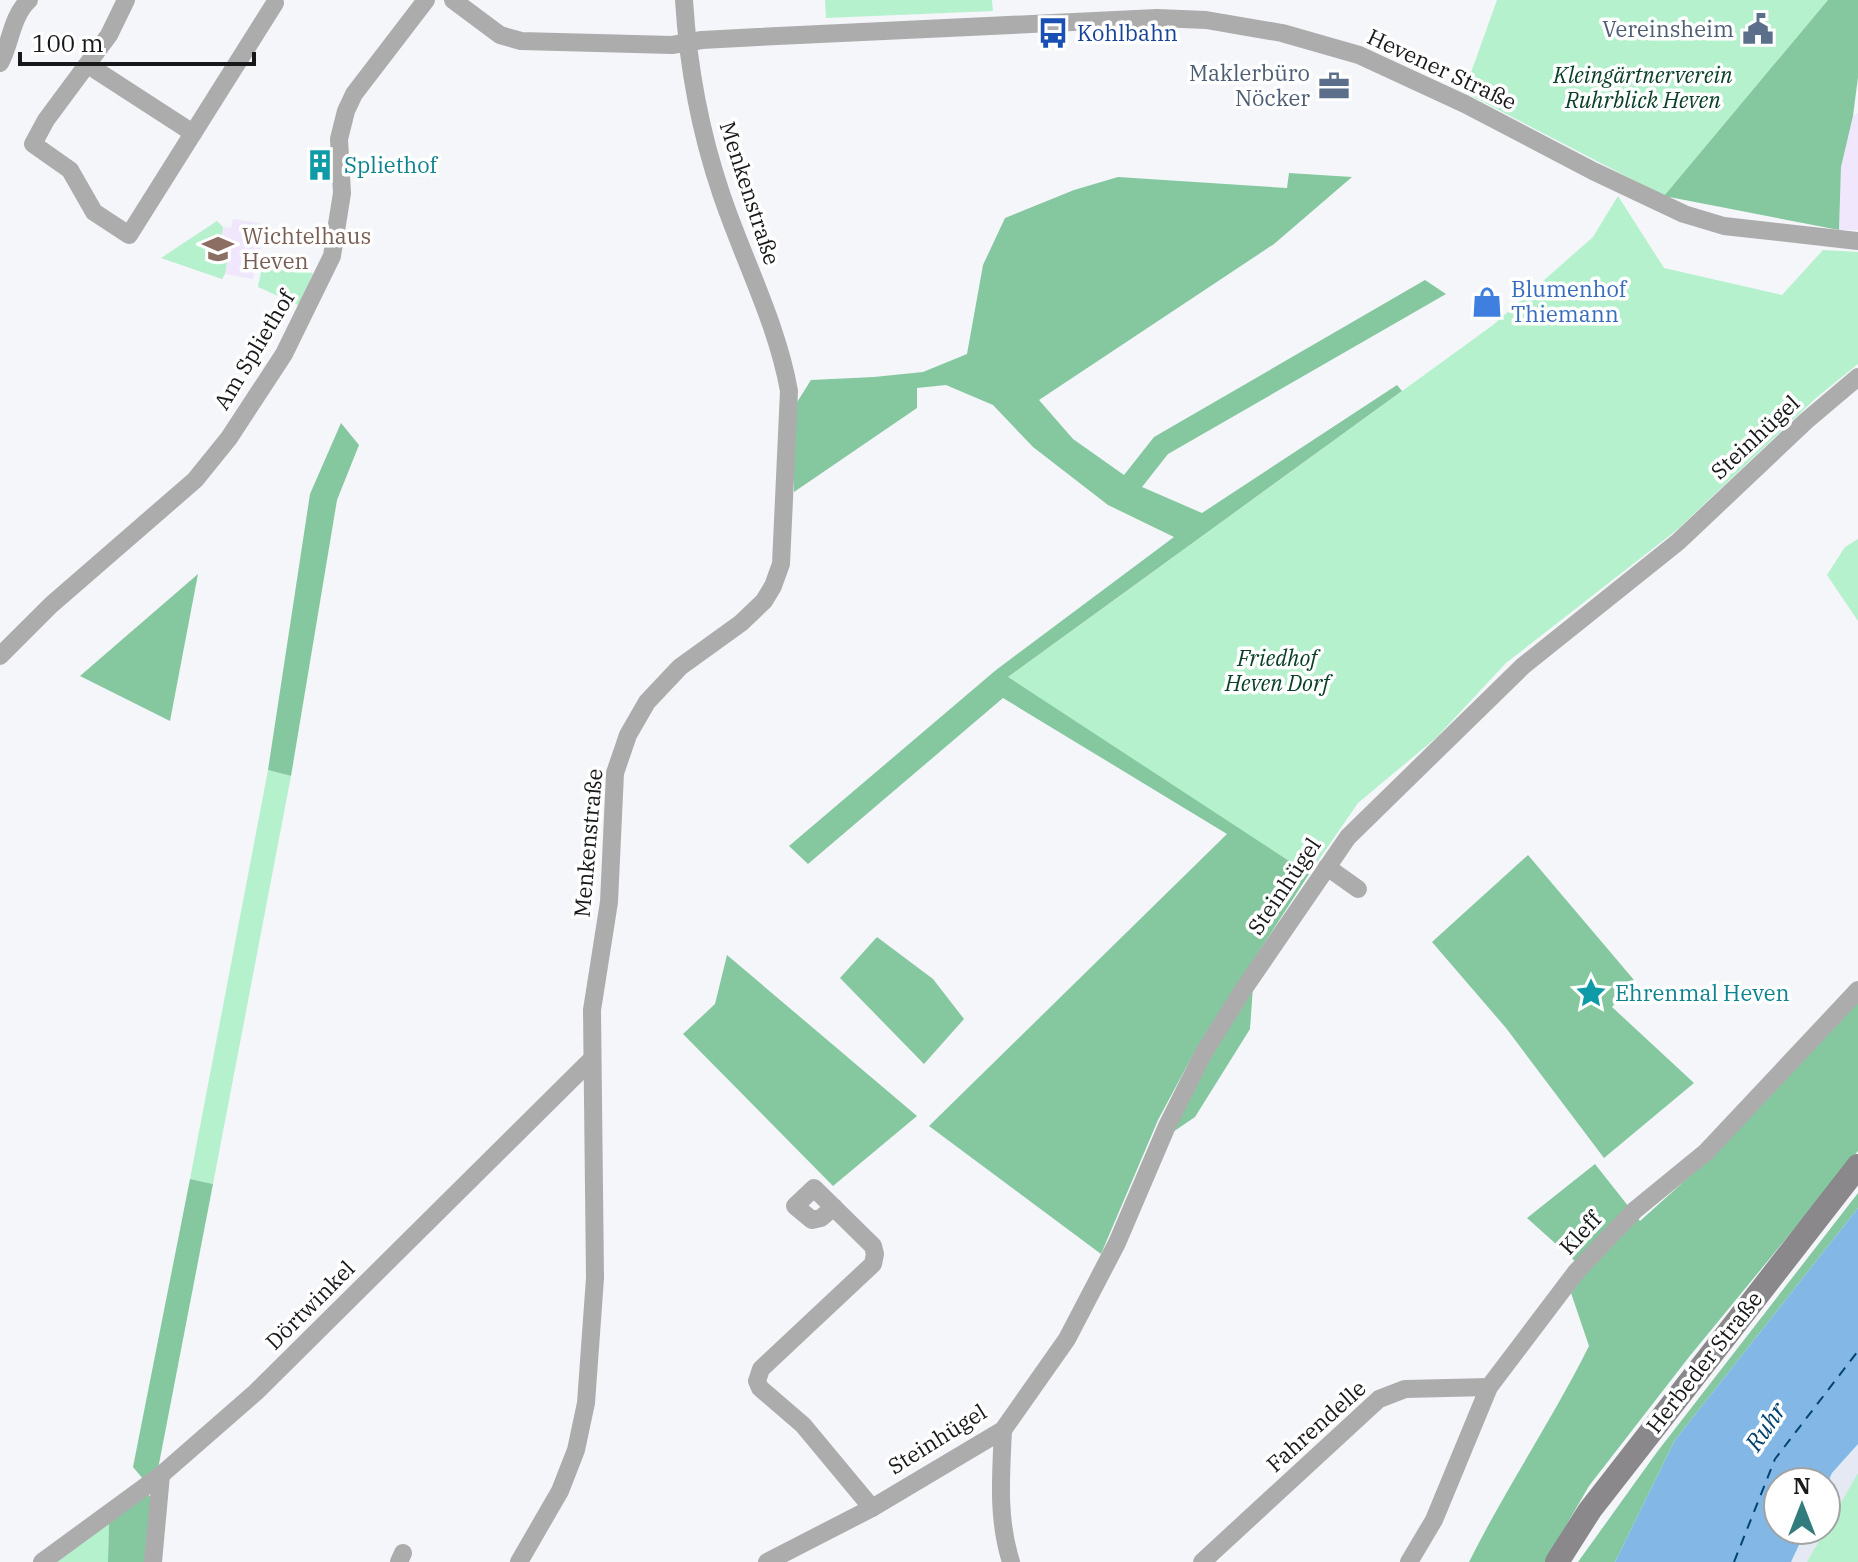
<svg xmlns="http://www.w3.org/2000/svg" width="1858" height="1562" viewBox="0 0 1858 1562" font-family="'IBM Plex Serif',serif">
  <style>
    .built { fill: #e4e9f4 }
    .education { fill: #f1e7fc }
    .green { fill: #b6f1cd }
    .forest { fill: #85c8a0 }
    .water { fill: #82b7e6 }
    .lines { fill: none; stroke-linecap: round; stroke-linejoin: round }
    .ferry { stroke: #02436f; stroke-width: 2; stroke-dasharray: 10 8; stroke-linecap: butt }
    .street { stroke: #adacad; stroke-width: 18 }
    .secondary { stroke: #8a888a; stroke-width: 24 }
    .labels { text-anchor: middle; stroke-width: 7; stroke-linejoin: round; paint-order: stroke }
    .service-label { font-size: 22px; fill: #4e5e75; stroke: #fff; text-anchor: end }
    .transit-label { font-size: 22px; fill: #164399; stroke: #fff; text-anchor: start }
    .street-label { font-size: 22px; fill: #171819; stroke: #fff }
    .park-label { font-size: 22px; font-style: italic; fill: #0a4027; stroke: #fff }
    .culture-label { font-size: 22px; fill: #0d838f; stroke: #fff; text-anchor: start }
    .education-label { font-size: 22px; fill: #785e54; stroke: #fff; text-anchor: start }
    .shop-label { font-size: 22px; fill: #366cbe; stroke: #fff; text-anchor: start }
    .water-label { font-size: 24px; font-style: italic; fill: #02436f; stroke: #fff }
  </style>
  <rect width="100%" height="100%" fill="#f4f6fa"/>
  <path class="built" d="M1858 1444V1562H1791L1806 1530H1826V1486L1832 1473Z"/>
  <g class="education">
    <path d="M1858 113V230H1839L1841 167 1853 116Z"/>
    <path d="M233 219 261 223 258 243 261 244 259 257H256L253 279 225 274 222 279 161 258 217 221 223 227 231 228Z"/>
  </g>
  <g class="green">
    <path d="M825 0H992L993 11 826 18Z"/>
    <path d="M1497 0H1828L1664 196 1464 92Z"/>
    <path d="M1618 196 1664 268 1782 295 1823 250 1858 252V364L1816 398 1678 529 1506 663 1437 737 1358 803 1309 874 1007 678 1493 325 1593 237Z"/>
    <path d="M217 221 223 227 221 241 230 243 225 274 222 279 161 258Z"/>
    <path d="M262 267 313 273 300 306 258 287Z"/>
    <path d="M1858 539V621L1827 575 1845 547Z"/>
    <path d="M268 770 291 776 213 1184 190 1179Z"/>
    <path d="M1858 1473V1562H1807Z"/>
    <path d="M109 1521 108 1562H57Z"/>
  </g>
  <g class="forest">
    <path d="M1828 0H1858V77L1853 116 1841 167 1839 230 1664 196Z"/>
    <path d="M1289 173 1352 177 1274 244 1039 400 1073 439 1124 475 1154 437 1425 280 1446 294 1168 454 1142 487 1202 513 1397 385 1402 391 1008 677 1309 874 1196 1049 1158 1120 1101 1254 929 1126 1227 834 1003 698 808 864 789 846 996 670 1174 537 1108 505 1033 447 993 405 946 385 917 388V408L794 492V407L811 380 874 377 923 372 967 354 983 265 1005 218 1074 190 1118 177 1287 188Z"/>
    <path d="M341 423 359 445 337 500 291 776 268 770 310 494Z"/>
    <path d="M198 574 170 721 80 676Z"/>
    <path d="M1528 855 1634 980 1612 1007 1694 1083 1604 1158 1506 1028 1432 942Z"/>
    <path d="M877 937 933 979 964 1019 924 1064 840 978Z"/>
    <path d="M727 955 917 1116 833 1186 683 1034 715 1004Z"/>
    <path d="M1253 987 1250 1029 1195 1117 1170 1134 1213 1053Z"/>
    <path d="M1858 1000V1151L1689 1357 1589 1486 1545 1562H1469C1506 1488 1552 1420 1589 1346L1571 1293 1585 1270 1527 1218 1595 1164 1640 1221 1710 1158Z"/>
    <path d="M190 1179 213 1184 158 1469 143 1479 133 1467Z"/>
    <path d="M1858 1193V1208L1675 1440 1615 1562H1578L1657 1452Z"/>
    <path d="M147 1492 154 1503 145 1562H108L109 1521Z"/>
  </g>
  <path class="water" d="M1858 1208V1444L1832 1473 1826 1486V1482H1778V1530H1806L1791 1562H1615L1675 1440Z"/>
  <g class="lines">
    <path class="ferry" d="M1734 1562 1775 1459 1858 1351"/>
    <g class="street">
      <path d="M126 0 109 35 46 120 33 144 70 170 94 212 129 235 275 3"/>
      <path d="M453 0 500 35 521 41 672 45 702 40 758 37 1157 18 1206 20 1282 33 1359 55 1465 104 1593 171 1684 214 1724 226 1858 241"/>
      <path d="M0 63C11 43 11 17 29 0"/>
      <path d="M88 65 193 133"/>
      <path d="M0 656 51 605 195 480 229 438 284 354 332 256 342 193 339 139 346 111 354 94 426 0"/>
      <path d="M1327 867 1358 889"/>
      <path d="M834 1207 821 1218 812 1220 795 1206 814 1188 873 1246 875 1254 873 1264 761 1369 757 1381 760 1388 803 1425 872 1508"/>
      <path d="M1003 1430C1001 1475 997 1518 1011 1562"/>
      <path d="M42 1562 161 1475 256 1392 591 1060"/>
      <path d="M153 1562 161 1475"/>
      <path d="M399 1562 403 1553"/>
      <path d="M519 1562 560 1491 576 1450 586 1403 595 1278 592 1010 609 902 615 773 628 735 647 702 680 667 741 623 764 601 773 586 781 564 789 391C777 323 743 259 721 193 700 131 688 65 684 0"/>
      <path d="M767 1562 872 1508 1003 1430 1067 1339 1117 1243 1167 1126 1203 1054 1243 990 1348 837 1523 666 1678 542 1806 421 1858 377"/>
      <path d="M1202 1562 1379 1399 1405 1389 1489 1387"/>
      <path d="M1409 1562 1434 1520 1489 1387 1576 1272 1635 1210 1706 1152 1858 990"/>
    </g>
    <path class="secondary" d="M1557 1562 1590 1510 1858 1166"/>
  </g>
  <defs>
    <symbol id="civic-bare" viewBox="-9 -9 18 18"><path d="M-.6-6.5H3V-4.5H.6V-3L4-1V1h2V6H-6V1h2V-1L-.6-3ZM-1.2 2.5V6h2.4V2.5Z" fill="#5c6f8a" stroke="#fff" stroke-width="2.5" paint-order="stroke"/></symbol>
    <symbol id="bus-bare" viewBox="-9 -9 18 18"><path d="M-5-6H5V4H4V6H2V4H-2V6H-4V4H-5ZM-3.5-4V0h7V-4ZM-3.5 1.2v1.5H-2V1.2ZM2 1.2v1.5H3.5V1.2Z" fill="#1a4fb4" stroke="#fff" stroke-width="2.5" paint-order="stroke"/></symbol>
    <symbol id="office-bare" viewBox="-9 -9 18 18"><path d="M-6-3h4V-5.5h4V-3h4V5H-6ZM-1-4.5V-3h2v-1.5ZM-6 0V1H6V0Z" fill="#5c6f8a" stroke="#fff" stroke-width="2.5" paint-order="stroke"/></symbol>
    <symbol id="building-bare" viewBox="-9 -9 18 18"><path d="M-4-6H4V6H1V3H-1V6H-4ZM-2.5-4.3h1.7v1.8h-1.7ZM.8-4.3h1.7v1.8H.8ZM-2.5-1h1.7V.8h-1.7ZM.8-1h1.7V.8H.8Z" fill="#0f9aa8" stroke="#fff" stroke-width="2.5" paint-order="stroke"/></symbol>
    <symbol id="school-bare" viewBox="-9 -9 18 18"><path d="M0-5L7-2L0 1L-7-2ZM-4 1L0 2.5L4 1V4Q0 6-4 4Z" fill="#8d6e63" stroke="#fff" stroke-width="2.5" paint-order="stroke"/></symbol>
    <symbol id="shop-bare" viewBox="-9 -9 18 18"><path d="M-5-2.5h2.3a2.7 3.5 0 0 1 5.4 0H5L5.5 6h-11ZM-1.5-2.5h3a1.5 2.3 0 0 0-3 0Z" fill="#3f7fe0" stroke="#fff" stroke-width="2.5" paint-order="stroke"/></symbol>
    <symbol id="sight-bare" viewBox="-9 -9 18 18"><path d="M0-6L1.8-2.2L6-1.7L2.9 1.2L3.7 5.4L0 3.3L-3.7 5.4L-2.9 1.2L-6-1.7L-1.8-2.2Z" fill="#0f9aa8" stroke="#fff" stroke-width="2.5" paint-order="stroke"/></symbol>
  </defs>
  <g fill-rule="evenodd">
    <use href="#civic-bare" x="1736" y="7" width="44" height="44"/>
    <use href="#bus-bare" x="1031" y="11" width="44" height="44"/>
    <use href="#office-bare" x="1312" y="64" width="44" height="44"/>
    <use href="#building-bare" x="298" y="143" width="44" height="44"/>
    <use href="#school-bare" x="196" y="227" width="44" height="44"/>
    <use href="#shop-bare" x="1465" y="280" width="44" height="44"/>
    <use href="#sight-bare" x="1569" y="971" width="44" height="44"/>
  </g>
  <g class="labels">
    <g class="service-label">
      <text x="1734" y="37">Vereinsheim</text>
      <text x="1310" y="81">Maklerbüro<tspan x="1310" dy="25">Nöcker</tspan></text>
    </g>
    <g class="transit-label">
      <text x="1077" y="41">Kohlbahn</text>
    </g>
    <g class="street-label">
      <text transform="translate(1442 69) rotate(25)" y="8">Hevener Straße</text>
      <text transform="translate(750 193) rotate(72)" y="8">Menkenstraße</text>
      <text transform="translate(254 350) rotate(-59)" y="8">Am Spliethof</text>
      <text transform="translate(1755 437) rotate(-43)" y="8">Steinhügel</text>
      <text transform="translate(588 843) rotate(-85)" y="8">Menkenstraße</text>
      <text transform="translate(1284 886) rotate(-56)" y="8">Steinhügel</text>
      <text transform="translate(1580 1233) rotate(-47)" y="8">Kleff</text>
      <text transform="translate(310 1305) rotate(-45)" y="8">Dörtwinkel</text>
      <text transform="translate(1704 1362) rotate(-52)" y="8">Herbeder Straße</text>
      <text transform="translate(1316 1426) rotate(-42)" y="8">Fahrendelle</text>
      <text transform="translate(937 1439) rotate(-32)" y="8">Steinhügel</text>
    </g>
    <g class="park-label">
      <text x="1643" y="83">Kleingärtnerverein<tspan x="1643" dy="25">Ruhrblick Heven</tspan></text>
      <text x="1277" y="666">Friedhof<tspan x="1277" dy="25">Heven Dorf</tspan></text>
    </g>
    <g class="culture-label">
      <text x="344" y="173">Spliethof</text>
      <text x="1615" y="1001">Ehrenmal Heven</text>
    </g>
    <g class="education-label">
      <text x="242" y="244">Wichtelhaus<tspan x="242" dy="25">Heven</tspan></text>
    </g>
    <g class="shop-label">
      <text x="1511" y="297">Blumenhof<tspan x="1511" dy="25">Thiemann</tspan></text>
    </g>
    <g class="water-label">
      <text transform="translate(1766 1427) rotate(-56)" y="8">Ruhr</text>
    </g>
  </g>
  <g transform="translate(1802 1506)"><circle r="38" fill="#ffffff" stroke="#a2a3a3" stroke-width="2"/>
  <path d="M0-6L14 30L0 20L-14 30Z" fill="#337c7d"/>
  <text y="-12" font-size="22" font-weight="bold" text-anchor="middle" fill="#171819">N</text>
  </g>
  <path d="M20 52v12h234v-12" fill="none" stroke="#171819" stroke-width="4"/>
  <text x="32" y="52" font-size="24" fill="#171819" stroke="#ffffff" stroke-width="6" paint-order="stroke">100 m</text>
</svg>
